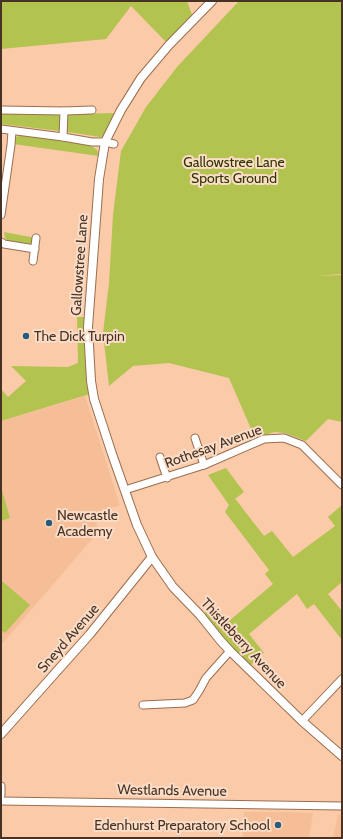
<svg xmlns="http://www.w3.org/2000/svg" width="343" height="839" viewBox="0 0 343 839" font-family="Cabin,sans-serif">
  <style>
    .built { fill: #f5be97 }
    .green { fill: #b2c34f }
    .lines { fill: none; stroke-linecap: round; stroke-linejoin: round }
    .minor-casing { stroke: #9a6e4f; stroke-width: 9 }
    .tertiary-casing { stroke: #9a6e4f; stroke-width: 10 }
    .minor { stroke: #fff; stroke-width: 7 }
    .tertiary { stroke: #fff; stroke-width: 8 }
    .poi-dot { fill: #2a5c7a; stroke: #fadcc7; stroke-width: 1.5 }
    .labels { text-anchor: middle; stroke-width: 4; stroke-linejoin: round; paint-order: stroke }
    .park-label { font-size: 14px; fill: #2f3502; stroke: #fadcc7 }
    .street-label { font-size: 14px; fill: #463325; stroke: #fadcc7 }
    .poi-label { font-size: 14px; fill: #463325; stroke: #fadcc7; text-anchor: start }
  </style>
  <rect width="100%" height="100%" fill="#fbcaa8"/>
  <g class="built">
    <path d="M85 396 120 505 94 515 99 531 1 645V421Z"/>
    <path d="M244 812H287L313 813 309 838H243Z"/>
    <path d="M338 814 342 815V828L340 838H333Z"/>
  </g>
  <g class="green">
    <path d="M1 1H187L194 20 169 45 131 6 106 39 1 49Z"/>
    <path d="M239 1H342V274L314 276 342 275V422L328 419 306 441 285 433 275 432 255 438 229 378 169 363 133 366 109 386 103 333 109 283 113 215 121 151 146 107 177 67Z"/>
    <path d="M1 113 61 114 60 131 1 124Z"/>
    <path d="M116 113 104 136 100 137 67 132 68 114Z"/>
    <path d="M20 135 90 145 97 150 99 156 13 144 15 138Z"/>
    <path d="M4 232 36 238 35 247 8 241 5 238Z"/>
    <path d="M77 317H88L93 393 1 421V389L8 397 26 381 11 366 68 367 78 363Z"/>
    <path d="M226 468 244 492 235 499 237 501 264 536 272 531 293 557 335 526 328 517 342 505V568L341 569 342 570V582L328 594 342 611V640L314 604 307 609 297 594 249 634 264 653 248 668 205 621V610L212 604 229 621 273 584 265 574 269 570 225 512 229 505 208 475Z"/>
    <path d="M1 487 10 518 1 521Z"/>
    <path d="M2 581 30 605 5 633 1 630V583Z"/>
  </g>
  <g class="lines">
    <defs>
      <g id="minor">
        <path d="M1 110 64 111 63 137"/>
        <path d="M64 111 92 110"/>
        <path d="M1 129 63 137 92 142H105L114 144"/>
        <path d="M1 215 11 145 12 131"/>
        <path d="M1 242 4 244 35 249"/>
        <path d="M33 261 36 238"/>
        <path d="M195 438 204 465"/>
        <path d="M160 457 167 478"/>
        <path d="M125 490 204 465 264 439 284 438 302 445 342 485"/>
        <path d="M143 705 185 703 193 700 199 691 206 678 230 651"/>
        <path d="M302 721 342 679"/>
        <path d="M1 786V795"/>
        <path d="M1 801 342 806"/>
      </g>
      <g id="tertiary">
        <path d="M212 1 169 45 141 78 121 110 105 142 99 179 88 327 91 381 94 399 112 454 137 525 152 557 173 587 200 615 220 640 230 651 302 721 342 756"/>
        <path d="M1 734 90 634 152 557"/>
      </g>
    </defs>
    <use href="#minor" class="minor-casing"/>
    <use href="#tertiary" class="tertiary-casing"/>
    <use href="#minor" class="minor"/>
    <use href="#tertiary" class="tertiary"/>
  </g>
  <g class="poi-dot">
    <circle cx="26" cy="336" r="4"/>
    <circle cx="49" cy="523" r="4"/>
    <circle cx="278" cy="825" r="4"/>
  </g>
  <g class="labels">
    <g class="park-label">
      <text x="234" y="167">Gallowstree Lane<tspan x="234" dy="16">Sports Ground</tspan></text>
    </g>
    <g class="street-label">
      <text transform="translate(79 265) rotate(-86)" y="5">Gallowstree Lane</text>
      <text transform="translate(213 446) rotate(-20)" y="5">Rothesay Avenue</text>
      <text transform="translate(68 638) rotate(-49)" y="5">Sneyd Avenue</text>
      <text transform="translate(244 643) rotate(47)" y="5">Thistleberry Avenue</text>
      <text transform="translate(172 790) rotate(1)" y="5">Westlands Avenue</text>
    </g>
    <g class="poi-label">
      <text x="34" y="341">The Dick Turpin</text>
      <text x="57" y="520">Newcastle<tspan x="57" dy="16">Academy</tspan></text>
      <text x="270" y="830" text-anchor="end">Edenhurst Preparatory School</text>
    </g>
  </g>
  <rect width="343" height="839" fill="none" stroke="#463325" stroke-width="4"/>
</svg>
